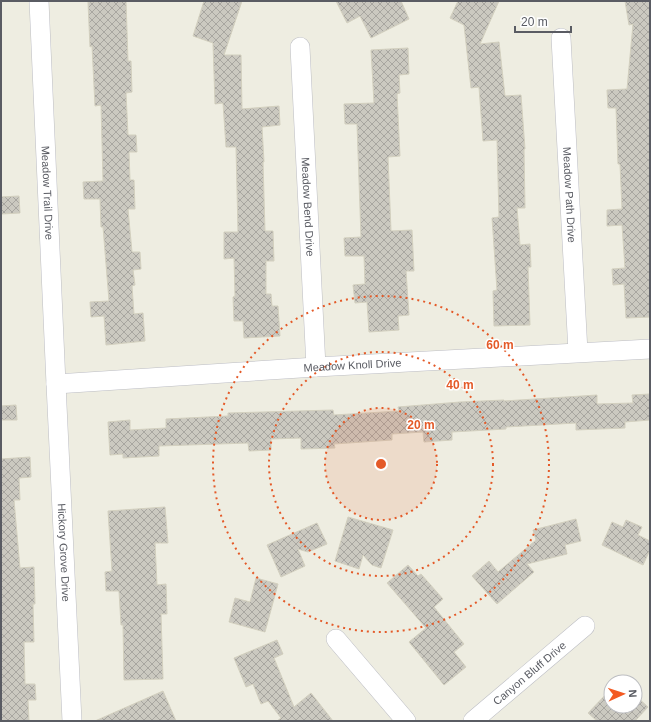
<svg xmlns="http://www.w3.org/2000/svg" width="651" height="722" viewBox="0 0 651 722" font-family="Arial,sans-serif">
  <style>
    .building { fill: url(#building-cross-hatch); stroke: #d3d0bf }
    .lines { fill: none; stroke-linecap: round; stroke-linejoin: round }
    .minor-casing { stroke: #bcbdc4; stroke-width: 20 }
    .minor { stroke: #fff; stroke-width: 19 }
    .ring { fill: none; stroke: #e45a28; stroke-width: 2; stroke-dasharray: 2 4 }
    .labels { text-anchor: middle; stroke-width: 3; stroke-linejoin: round; paint-order: stroke }
    .street-label { font-size: 11px; fill: #5a5c63; stroke: #fff }
    .centre { fill: #e45a28; stroke: #fff; stroke-width: 2 }
    .ring-label { font-size: 12px; text-anchor: middle; font-weight: bold; fill: #e45a28; stroke: #fff; stroke-width: 3; stroke-linejoin: round; paint-order: stroke }
  </style>
  <defs>
    <pattern id="building-cross-hatch" width="8" height="8" patternUnits="userSpaceOnUse"><rect width="8" height="8" fill="#cbc9c0"/><path d="M0 0l8 8M0 8l8-8" fill="none" stroke="#a8a6a0"/></pattern>
  </defs>
  <rect width="100%" height="100%" fill="#eeede1"/>
  <g class="building">
    <path d="M126 1 128 61H131L132 92 126 93 128 135H136L137 152H129L130 180H134L135 209H128L132 252H140L141 269 133 270 135 285 132 286 134 314 143 313 145 341 106 345 104 316 91 317 90 302 109 301 103 227H101L100 199H84L83 182 103 181 101 105 95 106 92 46 90 47 88 2Z"/>
    <path d="M204 1H242L224 55H241L242 109 279 106 280 125 262 127 264 162H263L265 231H273L274 261H266V294H271L272 306H278L280 336 244 338 243 321H234L233 297 235 296 234 258 224 259V232H238L236 147H226L223 103 215 104 213 43 193 36Z"/>
    <path d="M336 1H401L409 19 371 38 360 16 347 23Z"/>
    <path d="M458 1H499L480 44 499 42 505 96 521 95 525 149H524L525 208H517L520 245 530 244 531 267H528L530 325 494 326 493 291 497 290 492 218 499 217 497 140 483 141 479 87 471 88 464 25 450 18Z"/>
    <path d="M625 1H650V317L626 318 624 284 613 285 612 269 625 268 622 225 607 226V210L622 209 620 164H618L616 108H608L607 90 627 89 633 24 629 25Z"/>
    <path d="M408 48 409 74 399 75 400 93 397 94 400 156 388 157 391 231 412 230 414 271H406L409 315 398 316 399 330 369 332 367 302 355 303 353 285 365 284 364 256H345L344 238 361 237 357 124H345L344 104 374 103 371 50Z"/>
    <path d="M19 196 20 213 1 214V197Z"/>
    <path d="M650 394V420L625 422V428L576 430V423L506 427V429L452 432V440L424 442 423 432 392 434V440L334 444 335 448 301 449V438L271 439V450L249 451 248 443 159 446V456L123 458V454L110 455 108 422 130 420V430L166 428V419L228 416V413L333 410 334 415 399 411 398 407 460 402 504 400V401L597 395V404L633 403 632 395Z"/>
    <path d="M16 405 17 420H1V406Z"/>
    <path d="M30 457 31 477 19 478 20 500H14L20 568 34 567 35 604H33L34 642H24L25 684H35L36 700H28L29 721H1V459Z"/>
    <path d="M165 507 168 543H155L157 585 166 584 167 614H161L163 679 124 680 123 625H121L119 591H106L105 572 112 571 108 511Z"/>
    <path d="M348 517 393 530 381 568 372 565 363 555 359 569 335 561Z"/>
    <path d="M576 519 581 541 565 545 567 554 527 564 534 572 497 604 472 576 489 561 498 572 536 540 533 530Z"/>
    <path d="M626 520 642 527 638 535 650 541V550L643 565 602 545 612 522 623 527Z"/>
    <path d="M317 523 327 544 308 552 298 549 305 566 281 577 267 545Z"/>
    <path d="M408 565 418 576 421 574 443 599 434 607 464 644 454 652 466 667 444 685 409 642 426 628 387 583Z"/>
    <path d="M256 578 278 584 265 632 229 622 235 598 250 602Z"/>
    <path d="M277 640 283 654 274 658 294 707 311 693 333 721H277L281 718 268 701 261 704 253 684 246 687 234 658Z"/>
    <path d="M611 689V706H635V695L648 707 635 721H597L588 713Z"/>
    <path d="M163 691 176 721H95Z"/>
  </g>
  <g class="lines">
    <defs>
      <g id="minor">
        <path id="s1" d="M39 1 56 384 72 721"/>
        <path id="s2" d="M561 38 578 352"/>
        <path id="s3" d="M300 47 316 367"/>
        <path id="s4" d="M56 384 316 367 650 349"/>
        <path d="M336 639 406 721"/>
        <path id="s5" d="M473 721 585 626"/>
      </g>
    </defs>
    <use href="#minor" class="minor-casing"/>
    <use href="#minor" class="minor"/>
  </g>
  <circle cx="381" cy="464" r="56" fill="#e45a28" fill-opacity=".12"/>
  <g class="ring">
    <circle cx="381" cy="464" r="56"/>
    <circle cx="381" cy="464" r="112"/>
    <circle cx="381" cy="464" r="168"/>
  </g>
  <g class="labels">
    <g class="street-label">
      <text dy="4" stroke="none"><textPath href="#s1" startOffset="192">Meadow Trail Drive</textPath></text>
      <text dy="4" stroke="none"><textPath href="#s2" startOffset="157">Meadow Path Drive</textPath></text>
      <text dy="4" stroke="none"><textPath href="#s3" startOffset="160">Meadow Bend Drive</textPath></text>
      <text dy="4" stroke="none"><textPath href="#s4" startOffset="297">Meadow Knoll Drive</textPath></text>
      <text dy="4" stroke="none"><textPath href="#s1" startOffset="552">Hickory Grove Drive</textPath></text>
      <text dy="4" stroke="none"><textPath href="#s5" startOffset="74">Canyon Bluff Drive</textPath></text>
    </g>
  </g>
  <circle cx="381" cy="464" r="6" class="centre"/>
  <g class="ring-label">
    <text x="500" y="349">60 m</text>
    <text x="460" y="389">40 m</text>
    <text x="421" y="429">20 m</text>
  </g>
  <rect width="651" height="722" fill="none" stroke="#5a5c63" stroke-width="4"/>
  <g transform="translate(623 694) rotate(87)"><circle r="19" fill="#ffffff" stroke="#bdbec1"/>
  <path d="M0-3L7 15L0 10L-7 15Z" fill="#f35a22"/>
  <text y="-6" font-size="11" font-weight="bold" text-anchor="middle" fill="#5a5c63">N</text>
  </g>
  <path d="M515 26v6h56v-6" fill="none" stroke="#5a5c63" stroke-width="2"/>
  <text x="521" y="26" font-size="12" fill="#5a5c63" stroke="#ffffff" stroke-width="3" paint-order="stroke">20 m</text>
</svg>
